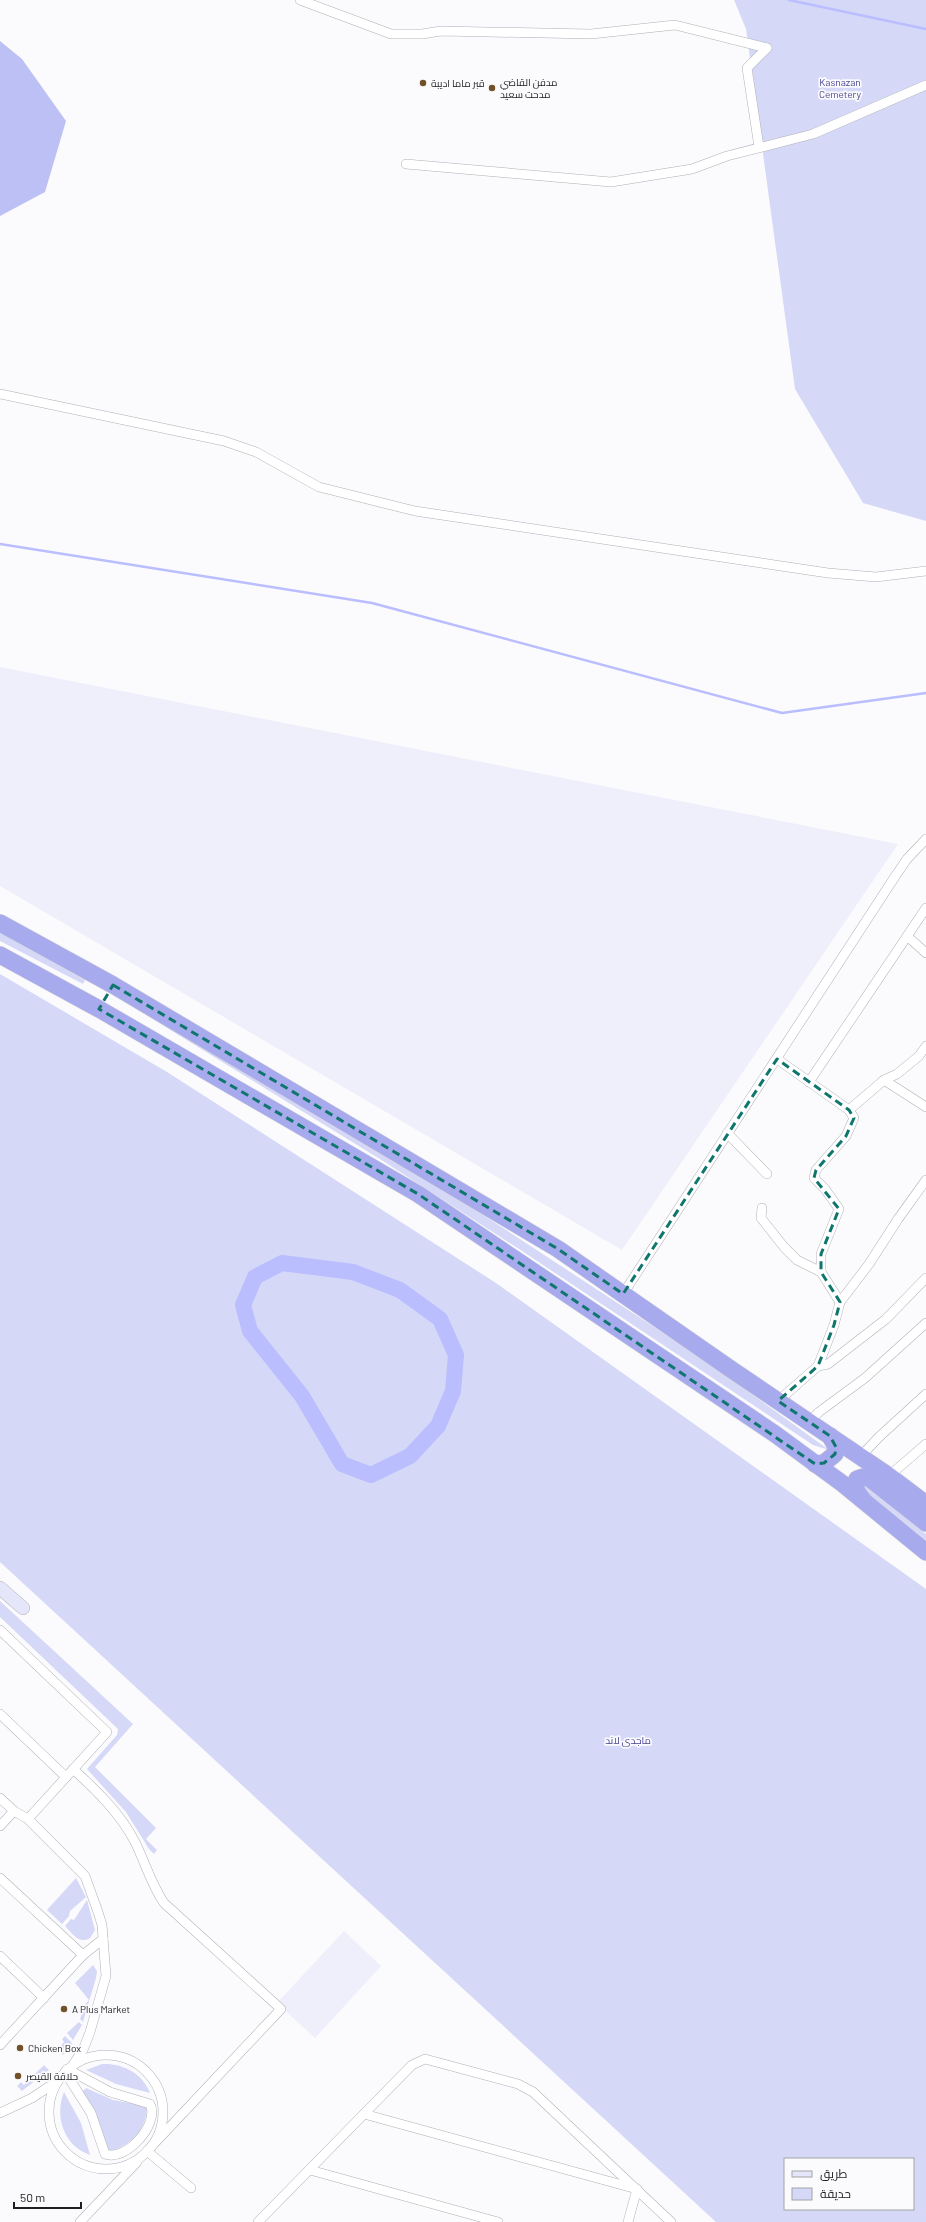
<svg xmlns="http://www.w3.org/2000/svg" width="926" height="2222" viewBox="0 0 926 2222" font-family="Barlow,Cairo,sans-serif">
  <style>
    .built { fill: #eeeffa }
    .green { fill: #d6d8f8; fill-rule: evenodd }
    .forest { fill: #bdc0f4 }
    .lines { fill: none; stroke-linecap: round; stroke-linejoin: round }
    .stream { stroke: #babdfe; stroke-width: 2.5 }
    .river { stroke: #babdfe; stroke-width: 16 }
    .street-casing { stroke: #afb0b6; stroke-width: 10 }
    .secondary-casing { stroke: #afb0b6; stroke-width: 14 }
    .highway-casing { stroke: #d7d7d7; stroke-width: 18 }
    .street { stroke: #fff; stroke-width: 9 }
    .secondary { stroke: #e5e6fa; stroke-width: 13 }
    .highway { stroke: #a8aaee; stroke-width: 17 }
    .marked { fill: none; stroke: #0f766e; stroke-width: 3; stroke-dasharray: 8 5; stroke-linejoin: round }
    .poi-dot { fill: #715127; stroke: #fbfbfe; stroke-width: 1.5 }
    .labels { text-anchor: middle; stroke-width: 3.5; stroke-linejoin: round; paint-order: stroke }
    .poi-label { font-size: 10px; fill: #1f1f21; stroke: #fbfbfe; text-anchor: start }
    .park-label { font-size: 10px; fill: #494591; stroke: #fbfbfe }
  </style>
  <rect width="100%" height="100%" fill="#fbfbfe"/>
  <g class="built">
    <path d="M0 667 898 844 622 1250 0 886Z"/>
    <path d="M344 1931 381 1966 315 2038 277 2003Z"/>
  </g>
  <g class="green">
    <path d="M734 0H926V521L863 503 795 389 746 29Z"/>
    <path d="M0 931 85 980 83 984 0 941Z"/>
    <path d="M0 974 167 1072 496 1283 926 1589V2222H716L0 1562ZM785 2159H913V2209H785Z"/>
    <path d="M133 1007 255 1069 474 1209 703 1359 829 1450 813 1445 519 1249 383 1161Z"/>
    <path d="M865 1486 926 1534V1540L863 1490Z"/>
    <path d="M0 1601 133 1724 95 1767 156 1828 146 1839 157 1850 154 1854 149 1849 126 1812 87 1769 117 1735 118 1729 0 1617Z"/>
    <path d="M76 1878 86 1897 70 1911 69 1916 62 1924 47 1910Z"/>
    <path d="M87 1900 95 1930 90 1938C79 1945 72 1933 65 1926L71 1919 74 1920Z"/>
    <path d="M93 1965 97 1971 96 1978 83 2022 80 2019 83 2011 81 2009 89 2000 75 1983Z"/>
    <path d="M79 2022 82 2025 73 2040 67 2033Z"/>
    <path d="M65 2036 72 2043 63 2055 57 2050 64 2042 62 2039Z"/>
    <path d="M102 2064C123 2063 142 2073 150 2093L116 2084 86 2070Z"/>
    <path d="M44 2065 49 2070 22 2091 17 2086 21 2082 24 2085Z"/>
    <path d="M86 2088 113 2100 147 2106C147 2129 130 2148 107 2151L82 2092Z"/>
    <path d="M64 2092 81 2123 90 2155C64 2146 54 2117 64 2092Z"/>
  </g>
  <path class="forest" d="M0 41 22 59 66 121 45 192 0 216Z"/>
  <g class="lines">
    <g class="stream">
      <path d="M789 0 926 29"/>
      <path d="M0 544 372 603 782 713 926 693"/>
    </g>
    <path class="river" d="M282 1263 353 1272 400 1290 440 1319 456 1355 453 1391 438 1426 410 1456 371 1475 342 1464 302 1396 250 1331 243 1305 255 1277Z"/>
    <defs>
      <g id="street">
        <path d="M300 0 391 34H422L441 31 591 34 675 25 767 48"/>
        <path d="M759 147 747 68 767 48"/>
        <path d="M406 164 611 182 692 169 727 156 813 134 926 85"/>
        <path d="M0 394 224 441 256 452 319 487 415 511 828 573 876 577 926 571"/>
        <path d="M907 936 926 953"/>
        <path d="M777 1059 849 1110"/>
        <path d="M884 1080 926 1107"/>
        <path d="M809 1082 926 908"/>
        <path d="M727 1133 767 1174"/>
        <path d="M762 1208 761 1218 784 1247 797 1260 821 1272 840 1302"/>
        <path d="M821 1272V1254L839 1209 825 1189 814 1178 816 1170 846 1136 854 1118 849 1110 884 1080 897 1074 919 1056 926 1046"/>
        <path d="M623 1294 896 875 907 859 926 839"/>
        <path d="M818 1366 834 1325 840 1302 869 1264 898 1219 926 1180"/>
        <path d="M778 1401 818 1366 828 1364 886 1319 926 1278"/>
        <path d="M810 1421 819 1412 865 1378 926 1323"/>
        <path d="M860 1457 879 1437 926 1394"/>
        <path d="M889 1476 926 1444"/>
        <path d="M0 1630 107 1732 28 1819"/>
        <path d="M0 1714 66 1777"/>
        <path d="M73 1769C97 1791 120 1813 135 1842 145 1862 151 1884 164 1903L281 2009 150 2148"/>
        <path d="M0 1798 14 1811 28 1819 85 1876 98 1912 102 1925 106 1976 90 2032 83 2050 74 2063"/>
        <path d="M0 1826 14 1811"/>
        <path d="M0 1878 83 1955"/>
        <path d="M0 1956 44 1998"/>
        <path d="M0 2045 83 1955 103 1939"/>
        <circle cx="106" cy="2112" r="57"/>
        <path d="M65 2072 91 2113 105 2154C126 2162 160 2124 150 2104L110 2092 67 2069"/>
        <path d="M0 2113 32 2098 56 2082"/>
        <path d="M364 2114 637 2189 628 2222"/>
        <path d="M147 2151 191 2188"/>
        <path d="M310 2170 498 2222"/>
        <path d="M80 2222 137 2162"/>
        <path d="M258 2222 412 2065 425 2059 518 2084 533 2092 671 2222"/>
      </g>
      <path id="secondary" d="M0 1588 23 1608"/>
      <g id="highway">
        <path d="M0 923 113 985 558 1249 732 1370 889 1476 926 1504"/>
        <path d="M0 955 99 1009 418 1194 775 1434 843 1484 926 1552"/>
        <path d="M815 1464 824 1463 835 1454 836 1447 830 1436"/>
        <path d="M863 1500C858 1493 853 1488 857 1479L863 1477 869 1478 926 1523"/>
      </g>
    </defs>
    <use href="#street" class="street-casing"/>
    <use href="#secondary" class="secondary-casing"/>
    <use href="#highway" class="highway-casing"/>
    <use href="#street" class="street"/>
    <use href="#secondary" class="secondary"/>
    <use href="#highway" class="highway"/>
  </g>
  <path class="marked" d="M113 985 558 1249 623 1294 777 1059 849 1110 854 1118 846 1136 816 1170 814 1178 839 1209 821 1254V1272L840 1302 834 1325 818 1366 778 1401 830 1436 836 1447 835 1454 824 1463 815 1464 418 1194 99 1009Z"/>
  <g class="poi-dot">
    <circle cx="423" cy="83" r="4"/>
    <circle cx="492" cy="88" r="4"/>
    <circle cx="64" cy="2009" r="4"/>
    <circle cx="20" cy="2048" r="4"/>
    <circle cx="18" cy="2076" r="4"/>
  </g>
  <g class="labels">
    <g class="poi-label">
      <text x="500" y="86">مدفن القاضي<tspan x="500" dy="12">مدحت سعيد</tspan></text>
      <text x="431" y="87">قبر ماما اديبة</text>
      <text x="72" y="2013">A Plus Market</text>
      <text x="28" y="2052">Chicken Box</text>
      <text x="26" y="2080">حلاقة القيصر</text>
    </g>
    <g class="park-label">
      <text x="840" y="86">Kasnazan<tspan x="840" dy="12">Cemetery</tspan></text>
      <text x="628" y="1744">ماجدی لاند</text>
    </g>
  </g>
  <rect x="784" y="2158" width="130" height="52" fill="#fbfbfe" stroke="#a3a3a6"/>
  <rect x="792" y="2171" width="20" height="6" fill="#e5e6fa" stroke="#a3a3a6"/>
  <text x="820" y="2178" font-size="12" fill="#1f1f21">طريق</text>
  <rect x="792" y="2188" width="20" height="12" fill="#d6d8f8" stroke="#a3a3a6"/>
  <text x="820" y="2198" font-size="12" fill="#1f1f21">حديقة</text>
  <path d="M14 2202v6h67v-6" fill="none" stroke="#1f1f21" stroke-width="2"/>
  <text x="20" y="2202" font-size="12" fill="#1f1f21" stroke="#fbfbfe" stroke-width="3" paint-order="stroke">50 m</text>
</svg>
